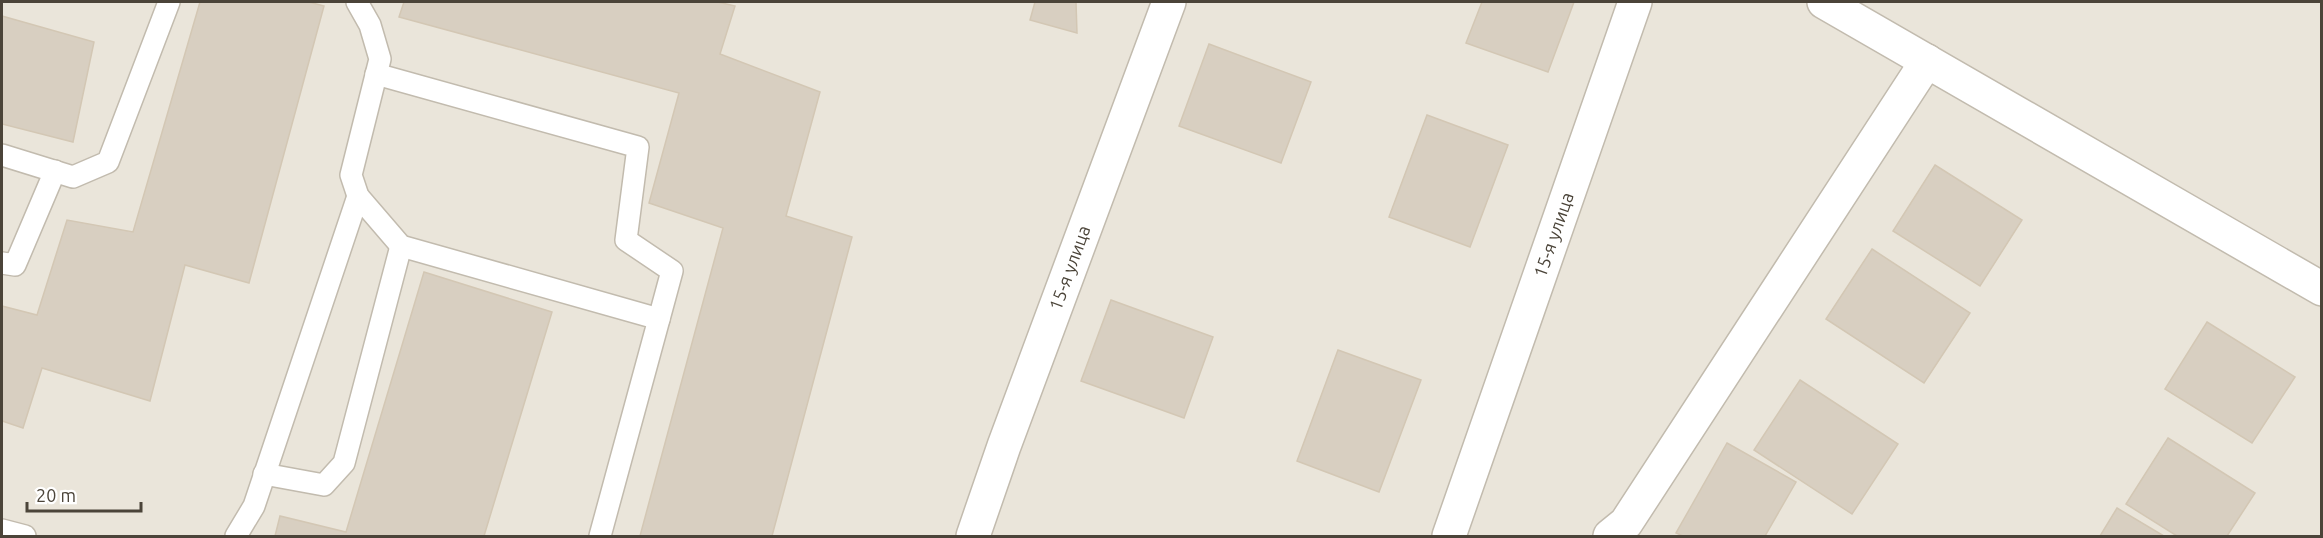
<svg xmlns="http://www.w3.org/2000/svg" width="2323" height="538" viewBox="0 0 2323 538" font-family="Ubuntu,sans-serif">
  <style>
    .residential { fill: #eae5da }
    .building { fill: #d8cfc1; stroke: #d3c7b4; stroke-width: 1.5 }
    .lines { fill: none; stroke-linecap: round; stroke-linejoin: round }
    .service-casing { stroke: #c2bbae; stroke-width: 24 }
    .minor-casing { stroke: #c2bbae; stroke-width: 36 }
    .service { stroke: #fff; stroke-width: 21 }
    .minor { stroke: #fff; stroke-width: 33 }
    .labels { text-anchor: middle; stroke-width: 5; stroke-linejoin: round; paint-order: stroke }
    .street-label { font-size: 18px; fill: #4b4439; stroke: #fff }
  </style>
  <rect width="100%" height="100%" fill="#f6f3ec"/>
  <rect class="residential" x="2" y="2" width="2319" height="534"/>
  <g class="building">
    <path d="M200 2H309L324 6 249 283 185 265 150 401 42 368 23 428 2 421V306L37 315 67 220 133 232Z"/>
    <path d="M404 2H718L735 6 720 54 820 92 786 216 852 237 772 536H640L723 228 649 203 679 93 399 17Z"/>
    <path d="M1035 2H1076L1077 33 1030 20Z"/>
    <path d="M1482 2H1574L1548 72 1466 43Z"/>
    <path d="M2 16 94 42 73 142 2 124Z"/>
    <path d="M1209 44 1311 82 1281 163 1179 126Z"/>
    <path d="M1427 115 1508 145 1470 247 1389 217Z"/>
    <path d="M1935 165 2022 220 1980 286 1893 231Z"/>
    <path d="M1872 249 1970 313 1924 383 1826 319Z"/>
    <path d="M424 272 552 312 484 536H275L280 516 346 532Z"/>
    <path d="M1111 300 1213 337 1184 418 1081 381Z"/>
    <path d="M2207 322 2295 377 2252 443 2165 389Z"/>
    <path d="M1338 350 1421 380 1379 492 1297 461Z"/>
    <path d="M1800 380 1898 444 1852 514 1754 450Z"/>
    <path d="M2168 438 2255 493 2227 536H2177L2126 504Z"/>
    <path d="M1727 443 1796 482 1765 536H1683L1676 533Z"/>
    <path d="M2117 508 2164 536H2100Z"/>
  </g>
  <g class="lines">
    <defs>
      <g id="service">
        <path d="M357 2 370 25 380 59 351 175 358 196 401 246 659 319 600 536"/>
        <path d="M376 74 638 147 626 240 672 271 659 319"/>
        <path d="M2 155 73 177 108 162 169 2"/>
        <path d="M2 263 15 265 55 171"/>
        <path d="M264 474 324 485 344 463 401 246"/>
        <path d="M2 530 25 536"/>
        <path d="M236 536 254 506 358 196"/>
      </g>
      <g id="minor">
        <path d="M1824 2 2322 289"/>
        <path d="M973 536 1004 446 1169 2"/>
        <path d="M1449 536 1635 2"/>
        <path d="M1610 536 1626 523 1927 61"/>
      </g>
    </defs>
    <use href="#service" class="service-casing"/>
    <use href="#minor" class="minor-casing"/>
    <use href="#service" class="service"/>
    <use href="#minor" class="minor"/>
  </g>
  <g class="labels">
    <g class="street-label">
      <text transform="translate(1554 235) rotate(-71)" y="6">15-я улица</text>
      <text transform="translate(1070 268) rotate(-70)" y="6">15-я улица</text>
    </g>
  </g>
  <rect width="2323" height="538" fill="none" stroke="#4b4439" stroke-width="6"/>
  <path d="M27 502v9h114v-9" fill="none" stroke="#4b4439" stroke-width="3"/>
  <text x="36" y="502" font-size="18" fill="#4b4439" stroke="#ffffff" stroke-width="4.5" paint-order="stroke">20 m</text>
</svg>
